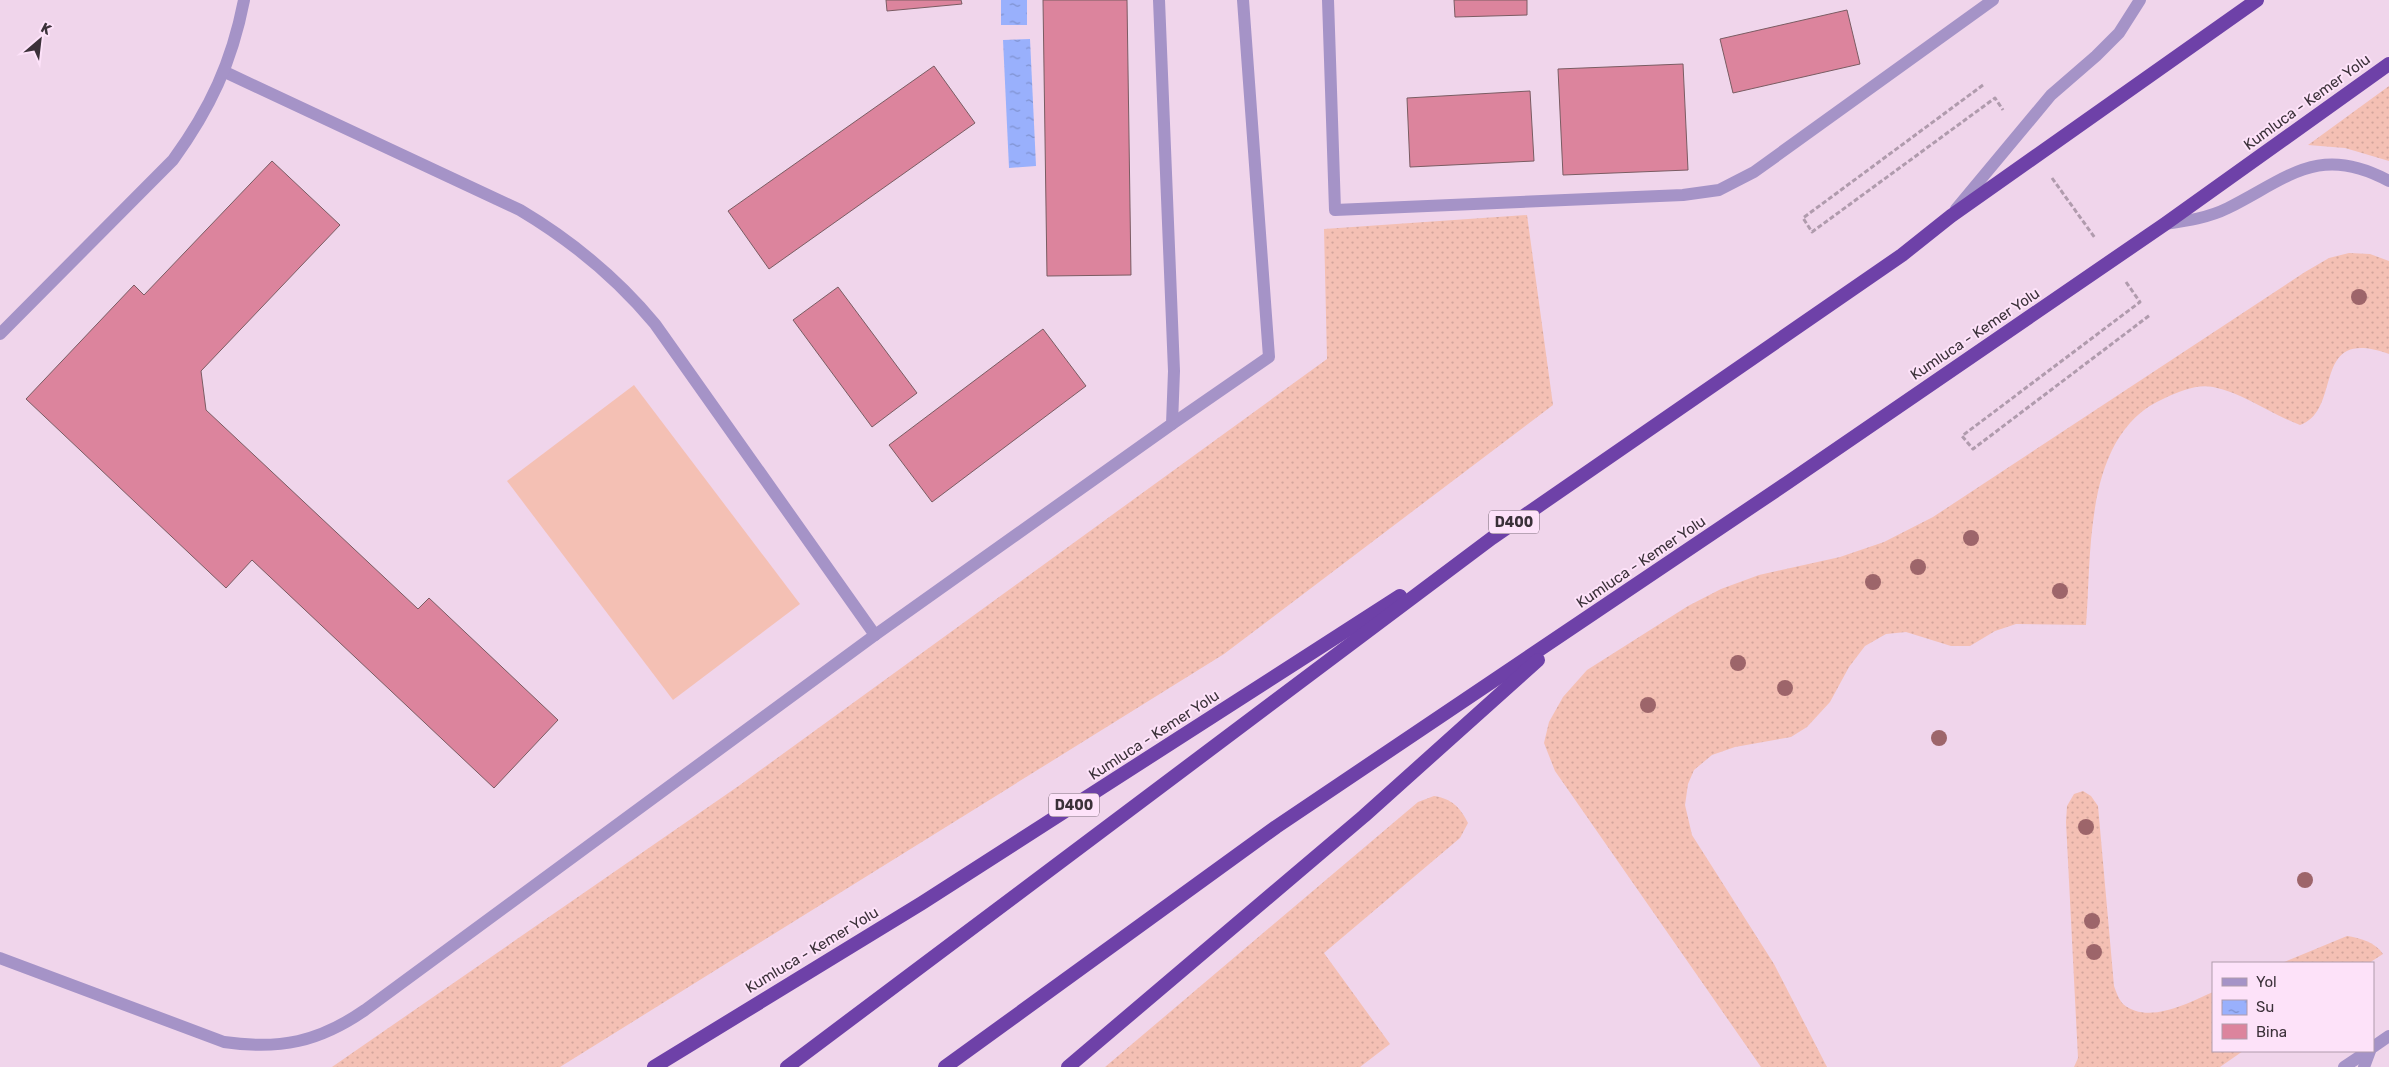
<svg xmlns="http://www.w3.org/2000/svg" width="2389" height="1067" viewBox="0 0 2389 1067" font-family="Rubik,sans-serif">
  <style>
    .grass { fill: url(#grass-dots) }
    .pitch { fill: #f4c0b4 }
    .water { fill: url(#water-ripples) }
    .building { fill: #dc849d; stroke: #7a5c63 }
    .lines { fill: none; stroke-linecap: round; stroke-linejoin: round }
    .path { stroke: #b09bad; stroke-width: 3; stroke-dasharray: 5 2.5; stroke-linecap: butt }
    .service { stroke: #a593c7; stroke-width: 12 }
    .minor { stroke: #a593c7; stroke-width: 12 }
    .tertiary { stroke: #a593c7; stroke-width: 12 }
    .trunk { stroke: #6e41a8; stroke-width: 14 }
    .tree { fill: #9d656a }
    .labels { text-anchor: middle; stroke-width: 4; stroke-linejoin: round; paint-order: stroke }
    .shield { fill: #fde2f9; stroke: #756673; stroke-width: 1 }
    .shield-label { font-size: 14px; font-weight: bold; fill: #3b3139 }
    .street-label { font-size: 15px; fill: #3b3139; stroke: #fde2f9 }
  </style>
  <defs>
    <pattern id="grass-dots" width="8" height="8" patternUnits="userSpaceOnUse" patternTransform="scale(1.25)"><rect width="8" height="8" fill="#f4c0b4"/><path d="M2 2h.1M6 6h.1" fill="none" stroke="#d2a59c" stroke-width="1.8" stroke-linecap="round"/></pattern>
    <pattern id="water-ripples" width="26" height="14" patternUnits="userSpaceOnUse" patternTransform="scale(1.25)"><rect width="26" height="14" fill="#99b0fc"/><path d="M2 4q2-2 4 0t4 0M15 11q2-2 4 0t4 0" fill="none" stroke="#7e90cd"/></pattern>
  </defs>
  <rect width="100%" height="100%" fill="#f0d5eb"/>
  <g class="grass">
    <path d="M2389 86V161L2345 148 2308 145Z"/>
    <path d="M1527 215 1553 405 1224 654 560 1067H332L740 785 1327 359 1324 229Z"/>
    <path d="M2349 253 2370 254 2389 261V354C2309 325 2344 410 2300 425 2270 414 2244 393 2213 387 2197 384 2180 391 2165 398 2083 433 2092 551 2086 625L2016 624 1995 631 1970 646H1951L1906 632 1886 634 1865 646 1849 667 1830 702 1807 727 1791 737 1735 747 1712 755 1694 770 1688 784 1685 805 1692 835 1774 964 1827 1067H1761L1555 771 1544 743 1549 722 1563 697 1587 670 1688 606 1721 589 1759 575 1840 557 1884 542 1933 517 2305 272 2329 258Z"/>
    <path d="M2083 791 2091 796 2098 806 2114 986C2116 992 2119 1000 2123 1004 2148 1025 2188 1003 2213 992V1051H2243L2220 1067H2074L2078 1058 2066 822 2067 806 2074 794Z"/>
    <path d="M1434 796C1452 799 1460 807 1468 823L1460 838 1324 953 1390 1044 1360 1067H1105L1418 802Z"/>
    <path d="M2347 936C2360 938 2375 942 2383 954L2369 963H2282Z"/>
  </g>
  <path class="pitch" d="M634 385 800 604 673 700 507 481Z"/>
  <g class="water">
    <rect x="1001" y="0" width="26" height="25"/>
    <path d="M1030 39 1036 166 1009 168 1003 40Z"/>
  </g>
  <g class="building">
    <path d="M886 0H961L962 4 887 11Z"/>
    <path d="M1043 0H1127L1131 275 1047 276Z"/>
    <path d="M1454 0H1527V15L1455 17Z"/>
    <path d="M1847 10 1860 64 1733 93 1720 39Z"/>
    <path d="M1683 64 1688 170 1563 175 1558 69Z"/>
    <path d="M934 66 975 123 769 269 728 211Z"/>
    <path d="M1530 91 1534 161 1410 167 1407 98Z"/>
    <path d="M272 161 340 225 201 371 206 410 418 609 429 598 558 720 494 788 252 560 226 588 26 399 134 285 144 295Z"/>
    <path d="M838 287 917 393 872 427 793 320Z"/>
    <path d="M1043 329 1086 386 932 502 889 445Z"/>
  </g>
  <g class="lines">
    <g class="path">
      <path d="M1983 85 1803 218 1812 232 1995 98 2003 110"/>
      <path d="M2052 178 2095 238"/>
      <path d="M2126 282 2140 302 1962 436 1973 449 2150 315"/>
    </g>
    <path class="service" d="M1172 424 1269 357 1243 0"/>
    <g class="minor">
      <path d="M1328 0 1335 210 1683 195 1719 190 1754 172 1993 0"/>
      <path d="M225 72 520 210C572 241 616 277 655 324L875 635"/>
      <path d="M0 334 173 160C210 109 232 62 244 0"/>
      <path d="M0 958 224 1042C280 1050 319 1042 365 1010L875 635 1172 424 1174 371 1159 0"/>
      <path d="M2373 1047 2389 1036"/>
      <path d="M2344 1067 2368 1051"/>
      <path d="M2364 1067 2370 1051"/>
    </g>
    <g class="tertiary">
      <path d="M1956 209 2051 95 2096 56 2119 33 2140 0"/>
      <path d="M2165 224C2186 221 2208 218 2228 208 2288 178 2319 143 2389 181"/>
    </g>
    <g class="trunk">
      <path d="M654 1067 922 903 1400 596"/>
      <path d="M787 1067 1492 538 1902 255 1951 216 2257 0"/>
      <path d="M945 1067 1276 827 1787 483 2165 224 2389 64"/>
      <path d="M1068 1067 1364 816 1538 660"/>
    </g>
  </g>
  <g class="tree">
    <circle cx="2359" cy="297" r="8"/>
    <circle cx="1971" cy="538" r="8"/>
    <circle cx="1918" cy="567" r="8"/>
    <circle cx="1873" cy="582" r="8"/>
    <circle cx="2060" cy="591" r="8"/>
    <circle cx="1738" cy="663" r="8"/>
    <circle cx="1785" cy="688" r="8"/>
    <circle cx="1648" cy="705" r="8"/>
    <circle cx="1939" cy="738" r="8"/>
    <circle cx="2086" cy="827" r="8"/>
    <circle cx="2305" cy="880" r="8"/>
    <circle cx="2092" cy="921" r="8"/>
    <circle cx="2094" cy="952" r="8"/>
  </g>
  <g class="labels">
    <g class="shield">
      <rect x="1489" y="510.5" width="50" height="23" rx="4"/>
      <rect x="1049" y="793.5" width="50" height="23" rx="4"/>
    </g>
    <g class="shield-label">
      <text x="1514" y="527">D400</text>
      <text x="1074" y="810">D400</text>
    </g>
    <g class="street-label">
      <text transform="translate(2307 102) rotate(-36)" y="5">Kumluca - Kemer Yolu</text>
      <text transform="translate(1975 334) rotate(-34)" y="5">Kumluca - Kemer Yolu</text>
      <text transform="translate(1641 562) rotate(-34)" y="5">Kumluca - Kemer Yolu</text>
      <text transform="translate(1154 735) rotate(-33)" y="5">Kumluca - Kemer Yolu</text>
      <text transform="translate(812 950) rotate(-31)" y="5">Kumluca - Kemer Yolu</text>
    </g>
  </g>
  <rect x="2212" y="962" width="162" height="90" fill="#fde2f9" stroke="#af9bac"/>
  <rect x="2222" y="978" width="25" height="8" fill="#a593c7" stroke="#af9bac"/>
  <text x="2256" y="987" font-size="15" fill="#3b3139">Yol</text>
  <rect x="2222" y="1000" width="25" height="15" fill="url(#water-ripples)" stroke="#af9bac"/>
  <text x="2256" y="1012" font-size="15" fill="#3b3139">Su</text>
  <rect x="2222" y="1024" width="25" height="15" fill="#dc849d" stroke="#af9bac"/>
  <text x="2256" y="1037" font-size="15" fill="#3b3139">Bina</text>
  <g transform="translate(40 40) rotate(28)" stroke="#fde2f9" stroke-width="4" paint-order="stroke">
  <path d="M0-4L9 19L0 12L-9 19Z" fill="#3b3139"/>
  <text y="-8" font-size="14" font-weight="bold" text-anchor="middle" fill="#3b3139">K</text>
  </g>
</svg>
